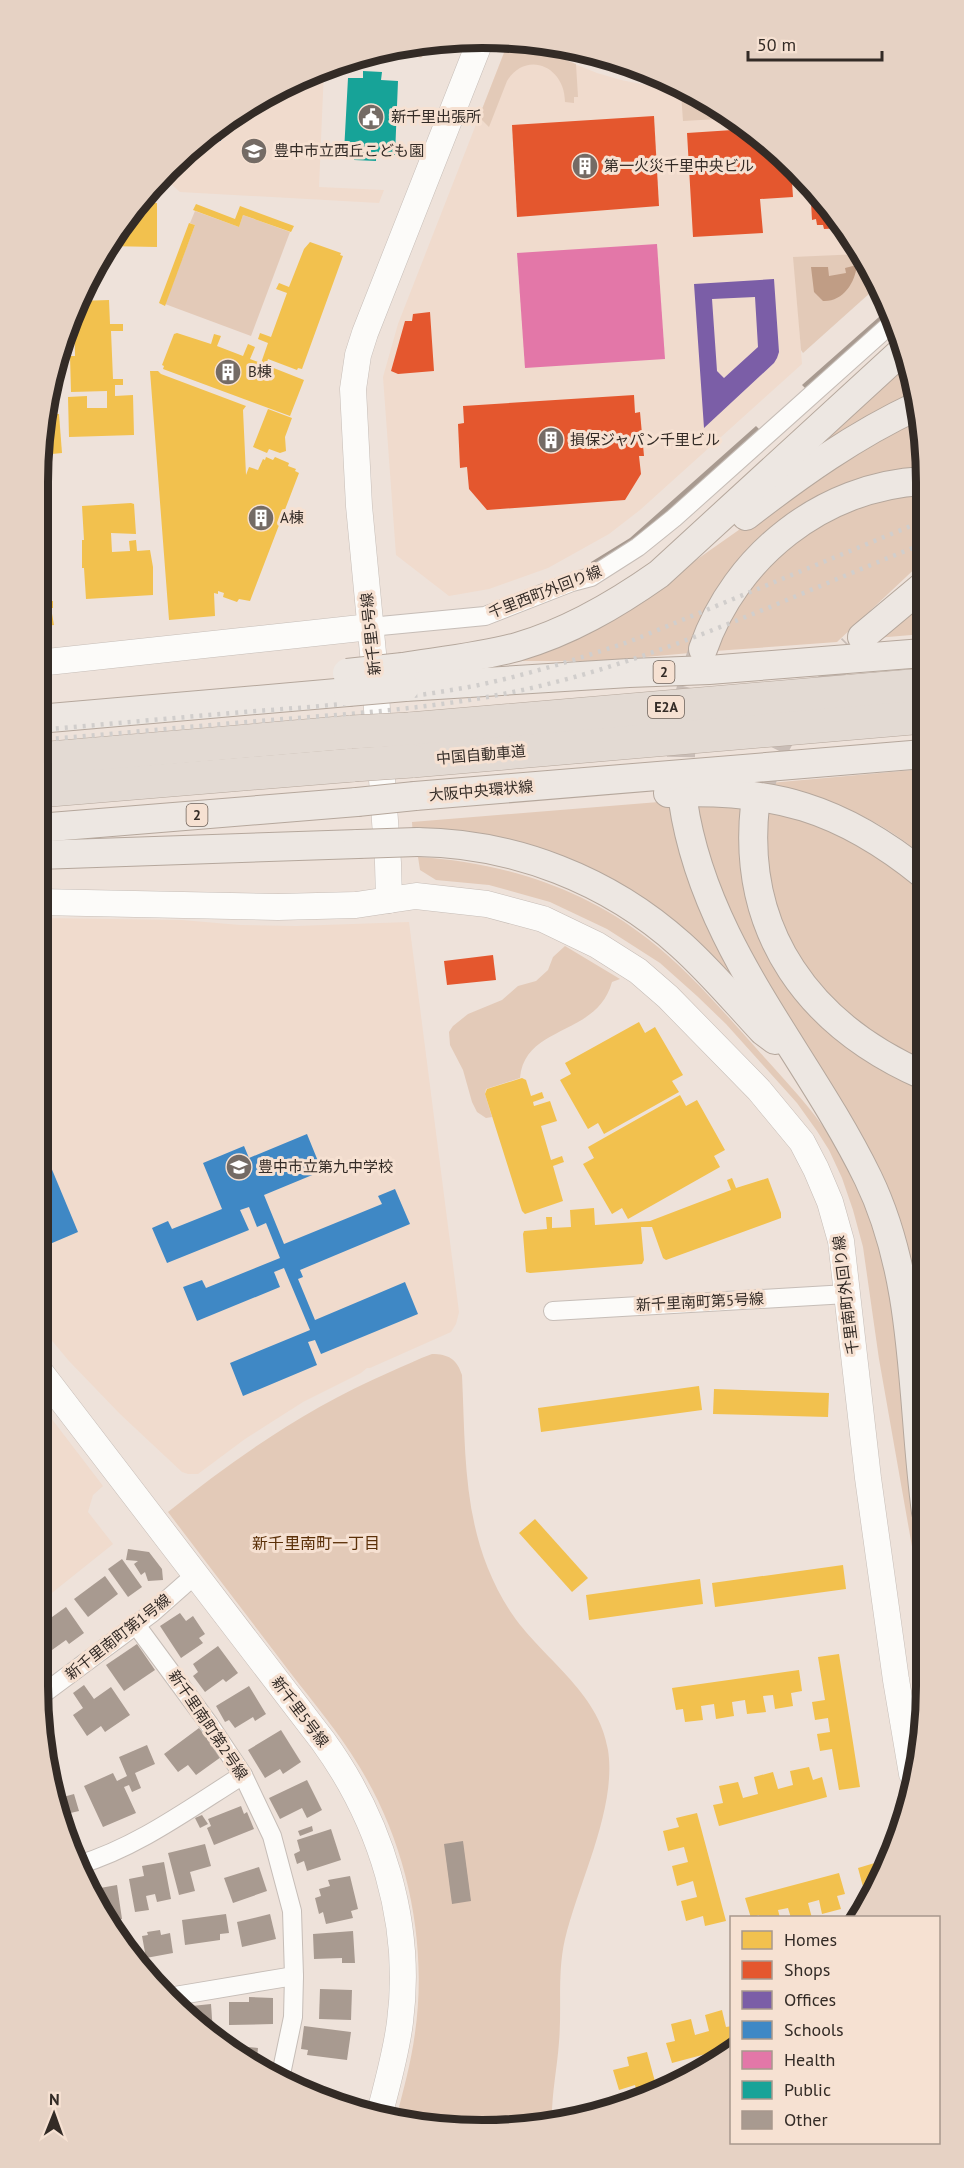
<svg xmlns="http://www.w3.org/2000/svg" width="964" height="2168" viewBox="0 0 964 2168" font-family="'PT Sans','Noto Sans JP',sans-serif">
  <style>
    .built { fill: #f0dbcd }
    .green { fill: #e3cab8 }
    .water { fill: #c09d85 }
    .homes { fill: #f2c14e }
    .shops { fill: #e4572e }
    .offices { fill: #7b5ea7; fill-rule: evenodd }
    .schools { fill: #3f88c5 }
    .health { fill: #e377a8 }
    .public { fill: #17a398 }
    .building { fill: #a89a90 }
    .lines { fill: none; stroke-linecap: round; stroke-linejoin: round }
    .primary-tunnel { stroke: #c9bdb6; stroke-width: 28; stroke-dasharray: 28 14; stroke-linecap: butt }
    .street-casing { stroke: #c6bdb7; stroke-width: 20 }
    .secondary-casing { stroke: #c6bdb7; stroke-width: 27 }
    .primary-casing { stroke: #b5a79c; stroke-width: 30 }
    .highway-casing { stroke: #b5a79c; stroke-width: 34 }
    .street { stroke: #fcfbf9; stroke-width: 18 }
    .secondary { stroke: #fcfbf9; stroke-width: 26 }
    .primary { stroke: #ede7e2; stroke-width: 28 }
    .highway { stroke: #e3dad3; stroke-width: 33 }
    .rail { stroke: #d1cecc; stroke-width: 4.5; stroke-dasharray: 3 6; stroke-linecap: butt }
    .primary-bridge-casing { stroke: #b5a79c; stroke-width: 30; stroke-linecap: butt }
    .highway-bridge-casing { stroke: #b5a79c; stroke-width: 34; stroke-linecap: butt }
    .primary-bridge { stroke: #ede7e2; stroke-width: 28 }
    .highway-bridge { stroke: #e3dad3; stroke-width: 33 }
    .labels { text-anchor: middle; stroke-width: 6; stroke-linejoin: round; paint-order: stroke }
    .shield { fill: #f6e1d2; stroke: #6e625a; stroke-width: 1.5 }
    .shield-label { font-size: 14px; font-weight: bold; fill: #332b26 }
    .poi-label { font-size: 15px; fill: #332b26; stroke: #f6e1d2; text-anchor: start }
    .street-label { font-size: 15px; fill: #332b26; stroke: #f6e1d2 }
    .neighbourhood-label { font-size: 16px; fill: #5b3008; stroke: #f6e1d2 }
    .rim { fill: none; stroke: #332b26; stroke-width: 8 }
  </style>
  <rect width="100%" height="100%" fill="#eee2da"/>
  <g class="built">
    <path d="M509 40H514L597 73 621 80 646 85 678 87 729 113 816 189 860 254 794 258 802 364 640 510 609 534 548 568 489 589 449 596 396 555 383 377 398 324Z"/>
    <path d="M324 69 319 187 384 190 379 203 180 192 164 178 165 173 212 129 286 83Z"/>
    <path d="M38 918 182 920 240 925 296 926 409 922 459 1312 456 1324 451 1332 370 1368H367L361 1373 303 1402 245 1439 198 1474H188L182 1472 120 1414 69 1361 38 1324Z"/>
    <path d="M38 1401 103 1486 93 1495 88 1512 113 1544 38 1604Z"/>
  </g>
  <g class="green">
    <path d="M509 40H514L576 64 578 97H574V103L565 102C565 66 526 50 507 81L489 127 479 117Z"/>
    <path d="M440 41 439 43 431 45 421 58 396 48Z"/>
    <path d="M563 47 625 61 650 74 619 67Z"/>
    <path d="M681 93C695 93 724 108 735 118L683 121Z"/>
    <path d="M195 211 239 227 243 215 290 232 251 336 165 304 195 225 190 223Z"/>
    <path d="M860 254 880 284 803 353 801 350 793 257Z"/>
    <path d="M905 366 914 394 830 438H827Z"/>
    <path d="M920 416 923 424V469L868 478 699 627 690 653 600 661H520L608 622 821 472Z"/>
    <path d="M923 493V561L837 642 715 651 732 613 771 562 818 525 876 500Z"/>
    <path d="M923 598V634L876 638Z"/>
    <path d="M924 769V857C878 816 828 800 770 783Z"/>
    <path d="M696 800 745 802 763 941 925 1086V1159L917 1290 751 956 708 860Z"/>
    <path d="M671 801 746 999 653 914 413 837 412 822Z"/>
    <path d="M768 806 804 814 893 863 924 889 925 1063C859 1030 791 973 774 898 767 867 767 837 768 806Z"/>
    <path d="M418 857C500 862 582 887 648 939 688 970 722 1010 756 1048 782 1077 810 1106 832 1139 858 1177 873 1222 885 1266 895 1302 897 1351 901 1389 907 1456 915 1524 922 1591L914 1558 879 1359 863 1247 853 1210 842 1178 829 1150 817 1131 797 1103 726 1024 697 996 660 963 607 929 550 902 489 885 436 880 420 870Z"/>
    <path d="M565 946 620 979 612 982C597 1037 525 1024 520 1078L486 1089 485 1094 492 1117 486 1118 477 1112 472 1102 463 1070 450 1045 449 1032 453 1026 468 1014 502 1000 518 986 536 981 548 970 553 957Z"/>
    <path d="M432 1354C448 1354 457 1359 462 1375 466 1460 462 1536 510 1611 541 1658 599 1691 608 1750 617 1808 579 1881 565 1939 557 1973 562 2008 559 2042 557 2070 551 2096 552 2124L482 2130 395 2122C403 2092 411 2063 415 2033 428 1942 407 1844 359 1766 339 1733 313 1702 289 1671 249 1618 208 1565 168 1512 238 1456 307 1408 390 1372 404 1366 418 1359 432 1354Z"/>
  </g>
  <path class="water" d="M857 265C855 283 843 302 823 301L814 292 811 267H828L829 276 846 273 845 268Z"/>
  <g class="homes">
    <path d="M138 202 157 203V247L107 246Z"/>
    <path d="M196 204 235 219 240 206 294 226 291 232 243 215 239 227 193 210Z"/>
    <path d="M189 223 195 225 165 306 159 303Z"/>
    <path d="M310 242 341 253 340 255 343 256 302 369 298 368 297 370 268 359 266 365 304 380 290 416 163 369 164 366 162 365 174 334 177 333 211 344 214 334 221 336 217 346 243 356 248 344 255 347 250 359 261 363 268 343 258 339 260 333 271 337 287 293 276 289 279 283 289 287 304 249Z"/>
    <path d="M109 300 110 324H123V331H111L113 379H123V385H115V396L133 395 134 435 69 437 68 397 87 396V408H107V391L71 392 70 356H75L74 311 79 301Z"/>
    <path d="M150 371H158L161 374 246 406 243 410 246 475 249 467 258 470 263 459 265 460 266 457 273 460 275 457 289 463 288 466 296 469 295 471 299 473 250 601 239 599 237 602 223 597 224 593 218 591V594L214 593 215 616 169 620Z"/>
    <path d="M268 409 292 418 285 437 286 451 280 453 269 449 267 453 253 447Z"/>
    <path d="M49 414H59L62 453 42 455Z"/>
    <path d="M131 503 134 504 136 534 111 533 112 552 130 551 129 541 136 540 137 551 150 550 153 567V595L86 599 84 568H82V540H84L82 506Z"/>
    <path d="M38 588H48L50 591 51 601H53V608H51L54 625 38 627Z"/>
    <path d="M639 1022 645 1033 655 1027 683 1075 672 1081 679 1092 604 1134 598 1123 588 1129 560 1080 571 1074 565 1063Z"/>
    <path d="M522 1078 526 1080 531 1096 542 1092 544 1098 533 1102 534 1106 550 1101 557 1121 541 1126 551 1160 562 1156 564 1162 553 1166 563 1201 525 1214 522 1211 485 1094 487 1089Z"/>
    <path d="M680 1095 686 1106 697 1100 725 1150 714 1156 720 1167 628 1219 622 1208 612 1214 583 1164 594 1158 588 1147Z"/>
    <path d="M732 1178 736 1188 768 1178 781 1213V1218L666 1260 663 1258 652 1227H641L644 1260 642 1264 530 1273 526 1272 523 1234 524 1231 547 1229 546 1217H552V1228L571 1227 570 1210 594 1208 595 1225 650 1221 731 1190 727 1180Z"/>
    <path d="M699 1386 702 1410 541 1432 538 1408Z"/>
    <path d="M714 1389 829 1393 828 1417 713 1414Z"/>
    <path d="M535 1519 588 1578 572 1592 519 1533Z"/>
    <path d="M843 1565 846 1589 715 1607 712 1583Z"/>
    <path d="M700 1579 703 1604 589 1620 586 1595Z"/>
    <path d="M839 1654 860 1787 839 1790 832 1749 820 1751 817 1734 830 1732 828 1718 815 1720 812 1702 825 1700 818 1657Z"/>
    <path d="M799 1670 802 1691 791 1693 793 1706 775 1709 773 1695 763 1696 766 1712 747 1714 745 1700 732 1702 734 1716 716 1719 714 1704 701 1706 703 1720 685 1722 683 1709 676 1710 672 1688Z"/>
    <path d="M809 1767 813 1780 822 1777 827 1797 719 1826 713 1805 723 1803 719 1786 738 1782 743 1798 758 1794 754 1777 773 1772 778 1789 793 1785 790 1771Z"/>
    <path d="M697 1813 726 1921 705 1926 703 1916 686 1921 681 1901 697 1897 693 1881 677 1886 672 1866 688 1862 684 1847 668 1851 663 1831 679 1827 676 1818Z"/>
    <path d="M878 1862 880 1871 866 1898 858 1868Z"/>
    <path d="M839 1873 845 1894 837 1896 841 1909 822 1914 819 1900 808 1903 812 1918H791L788 1908 778 1910 780 1918H760L759 1915 751 1918 745 1898Z"/>
    <path d="M722 2010 726 2027 732 2026V2047L672 2063 666 2043 675 2041 671 2024 691 2019 695 2035 709 2031 705 2015Z"/>
    <path d="M647 2052 657 2089 638 2096 635 2085 619 2090 613 2070 629 2066 627 2057Z"/>
  </g>
  <g class="shops">
    <path d="M654 116 659 206 517 217 512 125Z"/>
    <path d="M748 129 791 167 793 197 760 199 763 233 693 237 687 133Z"/>
    <path d="M810 184 816 189 842 228 824 229 823 225H817L816 219 812 220Z"/>
    <path d="M430 312 434 371 398 374 391 371 405 321H412L413 314Z"/>
    <path d="M634 395 635 413 640 412 644 456H639L641 474 625 500 487 510 469 489 467 467 460 468 458 424 464 423 463 406Z"/>
    <path d="M493 955 496 980 447 985 444 961Z"/>
  </g>
  <path class="offices" d="M774 279 779 352 777 358 774 363 704 428 694 284ZM755 297 758 347 724 378 717 371 712 299Z"/>
  <g class="schools">
    <path d="M222 123 221 141 200 140 212 129Z"/>
    <path d="M307 1134 322 1171 264 1195 284 1244 382 1204 378 1196 395 1189 410 1224 300 1270 303 1277 298 1279 315 1320 405 1282 418 1314 321 1354 315 1340 308 1342 317 1365 243 1396 230 1363 310 1330 284 1268 274 1272 280 1287 197 1321 183 1287 202 1280 206 1288 280 1258 266 1223 257 1227 249 1207 240 1210 249 1230 167 1263 152 1228 168 1221 172 1229 222 1209 203 1163 244 1146 249 1158Z"/>
    <path d="M38 1136 78 1232 38 1249Z"/>
  </g>
  <path class="health" d="M657 244 665 359 525 368 517 253Z"/>
  <path class="public" d="M363 71 382 72 381 80 398 81 395 155 376 154V161L354 160V153L344 152 348 78H363Z"/>
  <g class="building">
    <path d="M888 309 890 314 806 389 802 385Z"/>
    <path d="M756 426 760 430 662 517 633 542 593 567 591 562 630 538Z"/>
    <path d="M128 1549 149 1552 162 1569 163 1580 148 1581 145 1572 141 1575 134 1564 138 1561 126 1560Z"/>
    <path d="M122 1559 142 1587 128 1597 108 1569Z"/>
    <path d="M105 1576 118 1594 88 1617 74 1599Z"/>
    <path d="M66 1607 84 1633 69 1644 66 1640 52 1650 38 1627Z"/>
    <path d="M180 1613 186 1621 193 1616 205 1634 199 1638 203 1643 181 1658 160 1626Z"/>
    <path d="M38 1644 47 1655 38 1663Z"/>
    <path d="M137 1644 155 1670 124 1691 106 1665Z"/>
    <path d="M218 1646 238 1673 226 1682 223 1679 205 1692 193 1676 198 1672 193 1664Z"/>
    <path d="M84 1685 94 1699 111 1687 130 1715 105 1732 101 1726 87 1736 73 1715 83 1708 73 1693Z"/>
    <path d="M249 1686 266 1714 255 1721 253 1717 235 1728 229 1720 225 1722 216 1706Z"/>
    <path d="M199 1728 221 1757 196 1775 188 1765 178 1772 164 1754Z"/>
    <path d="M281 1730 301 1762 283 1774 280 1769 265 1778 248 1750Z"/>
    <path d="M47 1745 59 1764 51 1769Z"/>
    <path d="M147 1745 155 1764 135 1773 141 1788 132 1792 129 1785 124 1787 136 1813 103 1827 84 1786 113 1773 117 1781 127 1776 119 1757Z"/>
    <path d="M307 1780 322 1810 307 1818 302 1808 280 1819 269 1798Z"/>
    <path d="M74 1794 79 1811 62 1815 68 1840H66L61 1829 56 1799Z"/>
    <path d="M241 1806 244 1814 247 1812 254 1829 214 1845 207 1828 211 1826 208 1819Z"/>
    <path d="M202 1815 208 1824 200 1828 195 1818Z"/>
    <path d="M312 1826 313 1831 300 1836 298 1831Z"/>
    <path d="M331 1829 341 1860 307 1871 304 1861 297 1864 294 1854 300 1851 297 1840Z"/>
    <path d="M463 1841 471 1901 452 1904 444 1844Z"/>
    <path d="M205 1844 211 1866 190 1872 195 1891 179 1895 168 1853Z"/>
    <path d="M164 1862 171 1899 157 1902 155 1894 146 1896 149 1910 135 1912 129 1879 144 1876 142 1866Z"/>
    <path d="M259 1867 267 1891 233 1903 224 1878Z"/>
    <path d="M350 1876 358 1909 351 1911 353 1918 326 1924 323 1912 319 1914 315 1898 321 1896 319 1889 330 1886 328 1880Z"/>
    <path d="M117 1885 122 1919 107 1922 97 1908 89 1890Z"/>
    <path d="M226 1914 229 1933 220 1934V1940L185 1945 182 1920Z"/>
    <path d="M270 1914 276 1939 242 1947 237 1922Z"/>
    <path d="M160 1930 161 1935 170 1933 173 1953 146 1958 142 1936 148 1935 147 1932Z"/>
    <path d="M353 1931 355 1963H342V1958L314 1959 313 1934Z"/>
    <path d="M134 1946 136 1963 125 1947Z"/>
    <path d="M320 1989 352 1990 351 2020 319 2019Z"/>
    <path d="M249 1997 273 1998V2024L229 2025V2002H249Z"/>
    <path d="M211 2004 213 2033 182 2007Z"/>
    <path d="M304 2026 351 2032 347 2060 307 2055 308 2050 301 2049Z"/>
    <path d="M228 2045 258 2048 256 2068Z"/>
    <path d="M307 2085 337 2091 336 2099 306 2088Z"/>
  </g>
  <g class="lines">
    <g class="primary-tunnel">
      <path d="M760 788C774 732 812 688 852 648"/>
      <path d="M683 799C677 742 684 703 703 649"/>
    </g>
    <defs>
      <g id="street">
        <path d="M370 627 485 616 572 582 591 577 638 547 674 518 892 323"/>
        <path d="M553 1311 847 1294"/>
        <path d="M136 1625 209 1724 243 1775 272 1836 292 1911 294 1976 293 2017 280 2079"/>
        <path d="M39 1697 152 1613 195 1575"/>
        <path d="M78 1865C138 1847 190 1808 243 1775"/>
        <path d="M169 1997 294 1976"/>
      </g>
      <g id="secondary">
        <path d="M38 663 370 627"/>
        <path d="M389 900 416 896 487 904 543 919 597 945 638 971 668 997 759 1090 802 1142 816 1169 830 1202 841 1241 868 1478 896 1680 912 1774"/>
        <path d="M38 902 278 907 356 905 389 900 388 863 373 653 359 506 353 389 358 355 365 333 481 39"/>
        <path d="M38 1369 323 1741C381 1821 413 1923 400 2022 396 2054 387 2085 379 2116"/>
      </g>
      <g id="primary">
        <path d="M746 516C800 474 855 435 917 406"/>
        <path d="M862 637 923 586"/>
        <path d="M703 649C735 556 823 486 923 481"/>
        <path d="M403 667C441 661 480 657 517 647 569 632 615 605 659 574L901 352"/>
        <path d="M405 687 629 673 709 670 923 653"/>
        <path d="M38 719 348 692"/>
        <path d="M668 793C772 788 842 808 924 875"/>
        <path d="M415 796 924 754"/>
        <path d="M683 801C704 946 806 1051 868 1178 918 1281 911 1401 926 1512"/>
        <path d="M755 805C741 933 810 1026 925 1076"/>
        <path d="M38 828 357 802"/>
        <path d="M417 842C514 843 609 880 681 945 710 971 736 1002 763 1031L775 1040"/>
        <path d="M38 855 358 844"/>
      </g>
      <g id="highway">
        <path d="M409 729 923 685"/>
        <path d="M38 759 351 732"/>
        <path d="M412 761 924 717"/>
        <path d="M38 791 354 765"/>
      </g>
    </defs>
    <use href="#street" class="street-casing"/>
    <use href="#secondary" class="secondary-casing"/>
    <use href="#primary" class="primary-casing"/>
    <use href="#highway" class="highway-casing"/>
    <use href="#street" class="street"/>
    <use href="#secondary" class="secondary"/>
    <use href="#primary" class="primary"/>
    <use href="#highway" class="highway"/>
    <g class="rail">
      <path d="M38 730C110 724 183 717 256 711 327 706 398 700 469 687 524 676 578 659 631 641L923 521"/>
      <path d="M38 740C115 734 193 726 271 720 362 713 455 707 544 685 675 653 798 593 923 544"/>
    </g>
    <defs>
      <g id="primary-bridge">
        <path d="M347 673 403 667"/>
        <path d="M348 692 405 687"/>
        <path d="M357 802 415 796"/>
        <path d="M358 844 417 842"/>
      </g>
      <g id="highway-bridge">
        <path d="M351 732 409 729"/>
        <path d="M354 765 412 761"/>
      </g>
    </defs>
    <use href="#primary-bridge" class="primary-bridge-casing"/>
    <use href="#highway-bridge" class="highway-bridge-casing"/>
    <use href="#primary-bridge" class="primary-bridge"/>
    <use href="#highway-bridge" class="highway-bridge"/>
  </g>
  <defs>
    <symbol id="civic-disc" viewBox="-11 -11 22 22"><circle r="9.5" fill="#746b65" stroke="#f6e1d2"/><path d="M-.6-6.5H3V-4.5H.6V-3L4-1V1h2V6H-6V1h2V-1L-.6-3ZM-1.2 2.5V6h2.4V2.5Z" fill="#fff"/></symbol>
    <symbol id="school-disc" viewBox="-11 -11 22 22"><circle r="9.5" fill="#746b65" stroke="#f6e1d2"/><path d="M0-5L7-2L0 1L-7-2ZM-4 1L0 2.5L4 1V4Q0 6-4 4Z" fill="#fff"/></symbol>
    <symbol id="building-disc" viewBox="-11 -11 22 22"><circle r="9.5" fill="#746b65" stroke="#f6e1d2"/><path d="M-4-6H4V6H1V3H-1V6H-4ZM-2.5-4.3h1.7v1.8h-1.7ZM.8-4.3h1.7v1.8H.8ZM-2.5-1h1.7V.8h-1.7ZM.8-1h1.7V.8H.8Z" fill="#fff"/></symbol>
  </defs>
  <g fill-rule="evenodd">
    <use href="#civic-disc" x="356" y="102" width="30" height="30"/>
    <use href="#school-disc" x="239" y="136" width="30" height="30"/>
    <use href="#building-disc" x="570" y="151" width="30" height="30"/>
    <use href="#building-disc" x="213" y="357" width="30" height="30"/>
    <use href="#building-disc" x="536" y="425" width="30" height="30"/>
    <use href="#building-disc" x="246" y="503" width="30" height="30"/>
    <use href="#school-disc" x="224" y="1152" width="30" height="30"/>
  </g>
  <g class="labels">
    <g class="shield">
      <rect x="653.5" y="661" width="21" height="22" rx="4.5"/>
      <rect x="648" y="696" width="36" height="22" rx="4.5"/>
      <rect x="186.5" y="804" width="21" height="22" rx="4.5"/>
    </g>
    <g class="shield-label">
      <text x="664" y="677">2</text>
      <text x="666" y="712">E2A</text>
      <text x="197" y="820">2</text>
    </g>
    <g class="poi-label">
      <text x="391" y="122">新千里出張所</text>
      <text x="274" y="156">豊中市立西丘こども園</text>
      <text x="604" y="171">第一火災千里中央ビル</text>
      <text x="248" y="377">B棟</text>
      <text x="570" y="445">損保ジャパン千里ビル</text>
      <text x="280" y="523">A棟</text>
      <text x="258" y="1172">豊中市立第九中学校</text>
    </g>
    <g class="street-label">
      <text transform="translate(545 592) rotate(-21)" y="5">千里西町外回り線</text>
      <text transform="translate(371 634) rotate(-96)" y="5">新千里5号線</text>
      <text transform="translate(481 755) rotate(-5)" y="5">中国自動車道</text>
      <text transform="translate(481 791) rotate(-5)" y="5">大阪中央環状線</text>
      <text transform="translate(846 1295) rotate(-97)" y="5">千里南町外回り線</text>
      <text transform="translate(700 1302) rotate(-3)" y="5">新千里南町第5号線</text>
      <text transform="translate(118 1637) rotate(-38)" y="5">新千里南町第1号線</text>
      <text transform="translate(300 1712) rotate(53)" y="5">新千里5号線</text>
      <text transform="translate(208 1725) rotate(56)" y="5">新千里南町第2号線</text>
    </g>
    <g class="neighbourhood-label">
      <text x="316" y="1549">新千里南町一丁目</text>
    </g>
  </g>
  <path d="M0 0H964V2168H0ZM482 48H482A434 434 0 0 1 916 482V1686A434 434 0 0 1 482 2120H482A434 434 0 0 1 48 1686V482A434 434 0 0 1 482 48Z" fill="#e6d2c4" fill-rule="evenodd"/>
  <path class="rim" d="M482 48H482A434 434 0 0 1 916 482V1686A434 434 0 0 1 482 2120H482A434 434 0 0 1 48 1686V482A434 434 0 0 1 482 48Z"/>
  <rect x="730" y="1916" width="210" height="228" fill="#f6e1d2" stroke="#a8988d" stroke-width="1.5"/>
  <rect x="742" y="1931" width="30" height="18" fill="#f2c14e" stroke="#a8988d" stroke-width="1.5"/>
  <text x="784" y="1946" font-size="18" fill="#332b26">Homes</text>
  <rect x="742" y="1961" width="30" height="18" fill="#e4572e" stroke="#a8988d" stroke-width="1.5"/>
  <text x="784" y="1976" font-size="18" fill="#332b26">Shops</text>
  <rect x="742" y="1991" width="30" height="18" fill="#7b5ea7" stroke="#a8988d" stroke-width="1.5"/>
  <text x="784" y="2006" font-size="18" fill="#332b26">Offices</text>
  <rect x="742" y="2021" width="30" height="18" fill="#3f88c5" stroke="#a8988d" stroke-width="1.5"/>
  <text x="784" y="2036" font-size="18" fill="#332b26">Schools</text>
  <rect x="742" y="2051" width="30" height="18" fill="#e377a8" stroke="#a8988d" stroke-width="1.5"/>
  <text x="784" y="2066" font-size="18" fill="#332b26">Health</text>
  <rect x="742" y="2081" width="30" height="18" fill="#17a398" stroke="#a8988d" stroke-width="1.5"/>
  <text x="784" y="2096" font-size="18" fill="#332b26">Public</text>
  <rect x="742" y="2111" width="30" height="18" fill="#a89a90" stroke="#a8988d" stroke-width="1.5"/>
  <text x="784" y="2126" font-size="18" fill="#332b26">Other</text>
  <g transform="translate(54 2114) rotate(1)" stroke="#f6e1d2" stroke-width="4.5" paint-order="stroke">
  <path d="M0-4.5L10 22L0 15L-10 22Z" fill="#332b26"/>
  <text y="-9" font-size="16" font-weight="bold" text-anchor="middle" fill="#332b26">N</text>
  </g>
  <path d="M748 51v9h134v-9" fill="none" stroke="#332b26" stroke-width="3"/>
  <text x="757" y="51" font-size="18" fill="#332b26" stroke="#f6e1d2" stroke-width="4.5" paint-order="stroke">50 m</text>
</svg>
